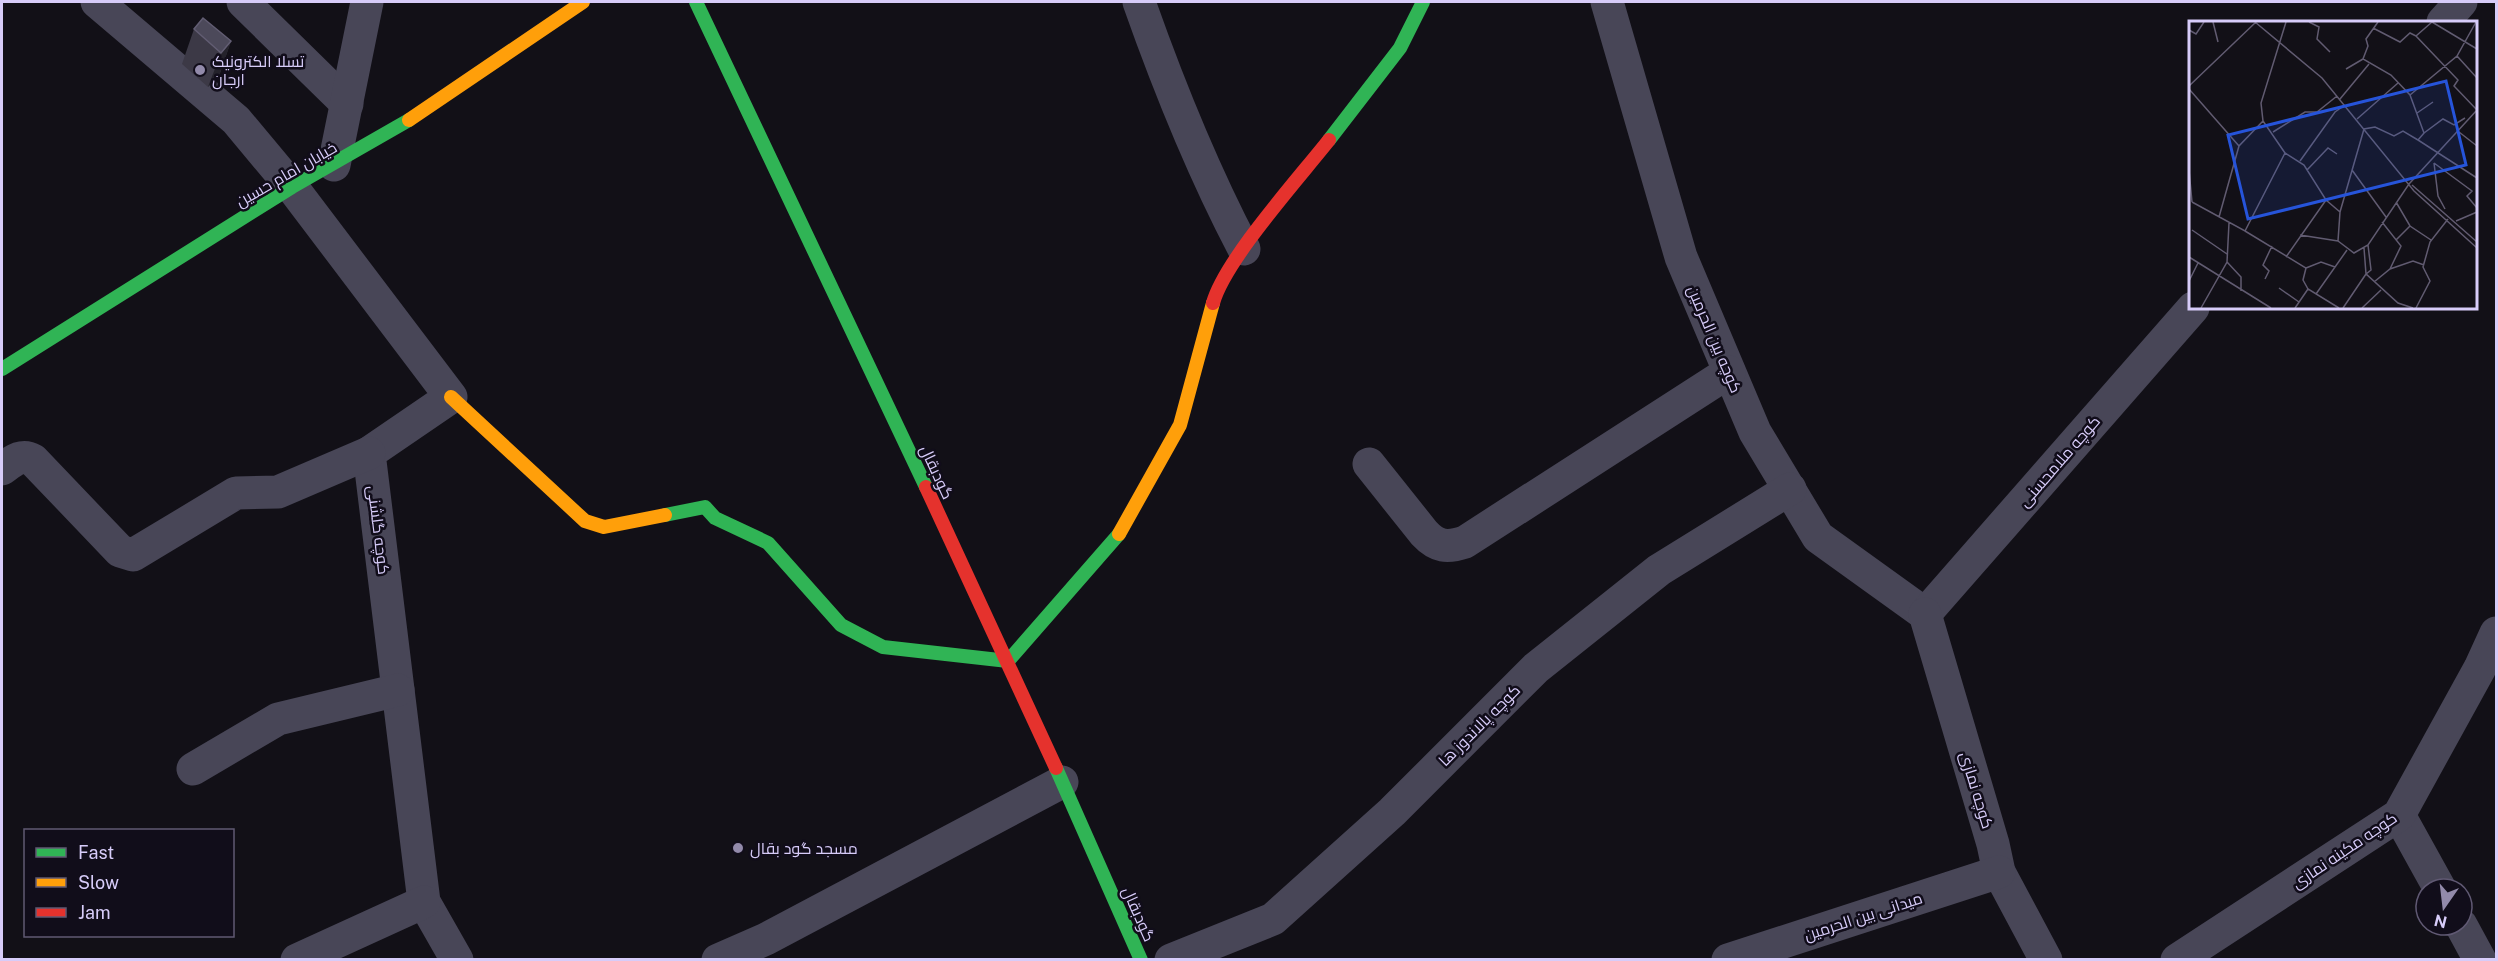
<svg xmlns="http://www.w3.org/2000/svg" width="2498" height="961" viewBox="0 0 2498 961" font-family="'Public Sans',Cairo,sans-serif">
  <style>
    .lines { fill: none; stroke-linecap: round; stroke-linejoin: round }
    .street { stroke: #484657; stroke-width: 33 }
    .fast { stroke: #30b455; stroke-width: 14 }
    .slow { stroke: #ff9f0a; stroke-width: 14 }
    .jam { stroke: #e5322d; stroke-width: 14 }
    .wall { fill: #3c3946 }
    .shaded-wall { fill: #24222b }
    .building { fill: #4c495a; stroke: #625d73; stroke-width: 1.5 }
    .poi-dot { fill: #928aaa; stroke: #110d1a; stroke-width: 2 }
    .labels { text-anchor: middle; stroke-width: 5; stroke-linejoin: round; paint-order: stroke }
    .poi-label { font-size: 16px; fill: #d7ccf9; stroke: #110d1a; text-anchor: start }
    .street-label { font-size: 16px; fill: #d7ccf9; stroke: #110d1a }
    .inset-road { fill: none; stroke: #615b71; stroke-width: 1.5 }
    .view { fill: #2654da; fill-opacity: 0.15; stroke: #2654da; stroke-width: 3 }
    .inset-edge { fill: none; stroke: #d7ccf9; stroke-width: 3 }
  </style>
  <rect width="100%" height="100%" fill="#121017"/>
  <g class="lines">
    <g class="street">
      <path d="M97 2 236 120 292 187 451 397 369 453 424 902 457 960"/>
      <path d="M243 2 347 104"/>
      <path d="M1139 2C1169 87 1202 169 1244 249"/>
      <path d="M1607 2 1681 257 1755 432 1818 537 1925 614"/>
      <path d="M2443 22 2461 2"/>
      <path d="M334 165 367 2"/>
      <path d="M1369 464 1424 533C1437 547 1447 548 1465 542L1729 372"/>
      <path d="M2 469C12 462 21 453 33 460L120 551 133 555 236 493 278 492 369 453"/>
      <path d="M1925 614 2193 308"/>
      <path d="M1925 614 1993 844 1999 872 2046 960"/>
      <path d="M193 769 278 719 398 690"/>
      <path d="M2399 815 2440 889"/>
      <path d="M2461 925 2480 960"/>
      <path d="M297 960 424 902"/>
      <path d="M718 960 766 939 1062 782"/>
      <path d="M1171 960 1273 919 1392 812 1536 668 1659 570 1790 489"/>
      <path d="M1728 960 1999 872"/>
      <path d="M2177 960 2399 815 2480 668 2496 633"/>
    </g>
    <g class="fast">
      <path d="M696 2 926 487"/>
      <path d="M1329 140 1400 48 1423 2"/>
      <path d="M2 369 292 187 409 120"/>
      <path d="M665 515 705 507 715 518 768 543 841 625 883 647 1008 661 1119 534"/>
      <path d="M1056 768 1141 960"/>
    </g>
    <g class="slow">
      <path d="M409 120 583 2"/>
      <path d="M451 397 585 521 604 527 665 515"/>
      <path d="M1119 534 1180 425 1213 303"/>
    </g>
    <g class="jam">
      <path d="M1213 303C1225 260 1299 178 1329 140"/>
      <path d="M926 487 1056 768"/>
    </g>
  </g>
  <path class="wall" d="M194 29 231 41 219 76 208 87 182 64Z"/>
  <path class="shaded-wall" d="M231 41 219 76 208 87 221 53Z"/>
  <path class="building" d="M203 18 231 41 221 53 194 29Z"/>
  <g class="poi-dot">
    <circle cx="200" cy="70" r="6"/>
    <circle cx="738" cy="848" r="6"/>
  </g>
  <g class="labels">
    <g class="poi-label">
      <text x="212" y="67">تسلا الکترونیک<tspan x="212" dy="18">ارجان</tspan></text>
      <text x="750" y="854">مسجد گود بقال</text>
    </g>
    <g class="street-label">
      <text transform="translate(286 174) rotate(-30)" y="6">خیابان امام حسین</text>
      <text transform="translate(1715 339) rotate(67)" y="6">کوچه بین الحرمین</text>
      <text transform="translate(2059 461) rotate(-49)" y="6">کوچه ملامحسنی</text>
      <text transform="translate(937 472) rotate(65)" y="6">گودبقال</text>
      <text transform="translate(379 530) rotate(83)" y="6">کوچه گلشنی</text>
      <text transform="translate(1479 725) rotate(-45)" y="6">کوچه پالاندوز ها</text>
      <text transform="translate(1977 790) rotate(73)" y="6">کوچه نمازی</text>
      <text transform="translate(2344 850) rotate(-34)" y="6">کوچه مکینه نمازی</text>
      <text transform="translate(1139 914) rotate(66)" y="6">گودبقال</text>
      <text transform="translate(1863 916) rotate(-18)" y="6">میدانی بین الحرمین</text>
    </g>
  </g>
  <g transform="translate(2189 21)">
    <rect width="288" height="288" fill="#121017"/>
    <path class="inset-road" d="M24 1 29 21M66 1 133 57 225 170 288 227M120 1 130 6 128 18 141 31M189 1 177 18 179 25 174 38 202 54 221 74 235 112 229 119 288 157M243 1 227 15 269 59 265 65 288 89M243 1 288 28M184 7 211 21 221 12 227 15M0 9 7 13 15 1M268 35 288 57M157 48 174 38M0 65 67 1M0 68 50 125M221 74 268 35 287 1M151 78 180 43M228 92 244 81M168 98 209 62M84 111 116 91H128L148 75M270 111 288 125M235 112 254 98 265 104 276 97M96 132 115 144 137 179 151 191 149 220 165 232 179 224 220 163 288 89M96 132 74 100 72 82 97 1M111 140 146 91 156 84M245 142 283 170 278 175 288 187M245 142 249 175 256 188M0 149 3 181M118 149 139 127 148 133M163 149 197 196M223 164 288 221M3 181 56 210 96 132M207 181 221 205 242 219M151 191 175 108 186 106 205 115 214 110 229 119M30 196 50 125 74 100M267 200 288 191M193 201 212 225 201 248M3 209 38 233M56 210 117 247 114 259 119 268 150 287M111 214 149 220M207 219 221 205M175 227 177 253 182 249 179 224M0 236 82 287M97 236 137 179M38 241 52 256V270M117 247 132 241 146 246M76 258 80 250 74 244 83 225M0 260 9 242M185 261 201 248 224 240 235 244M90 267 110 281M127 273 158 229M12 287 38 241 40 202M106 287 119 268M154 287 177 253 209 282 224 287M173 287 192 269M227 287 241 260 234 246 241 221 259 198"/>
    <path class="view" d="M257 60 277 144 59 198 39 114Z"/>
    <rect width="288" height="288" class="inset-edge"/>
  </g>
  <rect width="2498" height="961" fill="none" stroke="#d7ccf9" stroke-width="6"/>
  <rect x="24" y="829" width="210" height="108" fill="#110d1a" stroke="#605973" stroke-width="1.5"/>
  <rect x="36" y="848" width="30" height="9" fill="#30b455" stroke="#605973" stroke-width="1.5"/>
  <text x="78" y="859" font-size="18" fill="#d7ccf9">Fast</text>
  <rect x="36" y="878" width="30" height="9" fill="#ff9f0a" stroke="#605973" stroke-width="1.5"/>
  <text x="78" y="889" font-size="18" fill="#d7ccf9">Slow</text>
  <rect x="36" y="908" width="30" height="9" fill="#e5322d" stroke="#605973" stroke-width="1.5"/>
  <text x="78" y="919" font-size="18" fill="#d7ccf9">Jam</text>
  <g transform="translate(2444 907) rotate(194)"><circle r="28" fill="#110d1a" stroke="#605973" stroke-width="1.5"/>
  <path d="M0-4.5L10 22L0 15L-10 22Z" fill="#928aaa"/>
  <text y="-9" font-size="16" font-weight="bold" text-anchor="middle" fill="#d7ccf9">N</text>
  </g>
</svg>
